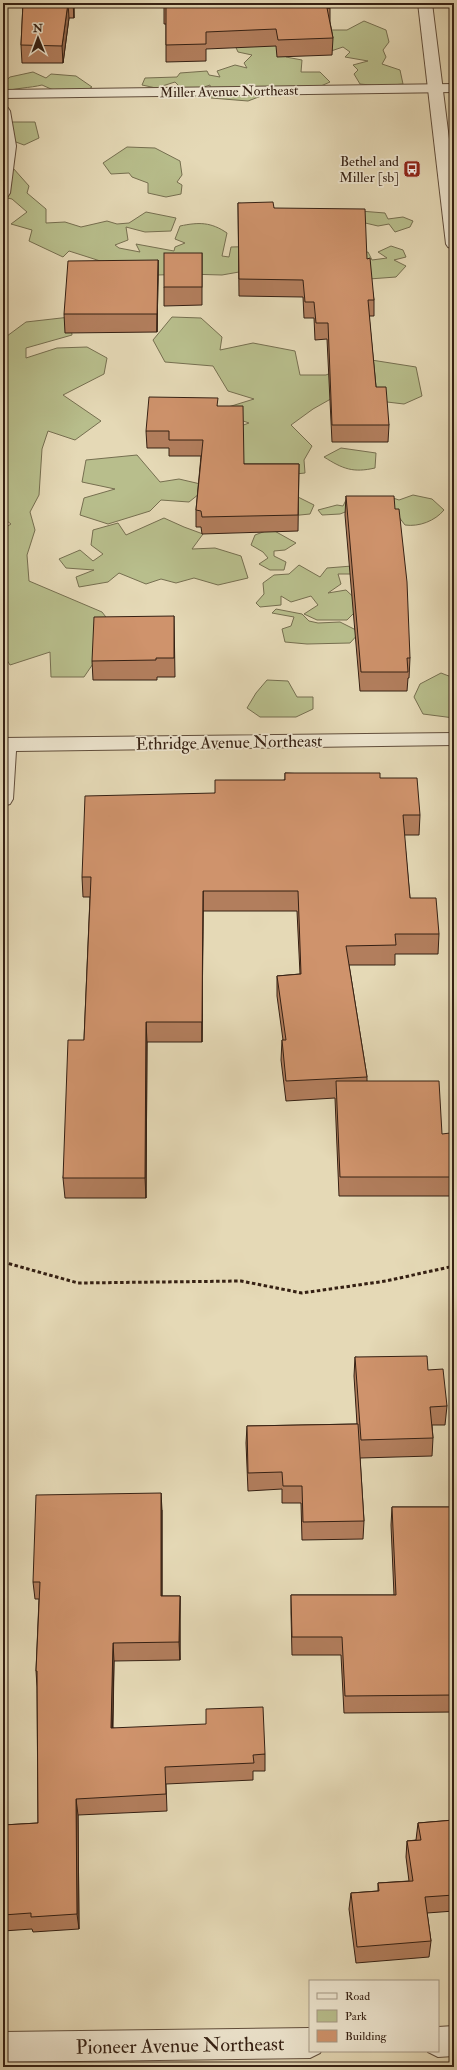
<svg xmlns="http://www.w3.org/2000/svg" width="457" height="2070" viewBox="0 0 457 2070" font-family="'IM FELL Double Pica',serif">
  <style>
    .green { fill: #b8be8c; stroke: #766f50 }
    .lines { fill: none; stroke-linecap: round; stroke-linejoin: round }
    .service-casing { stroke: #614e3c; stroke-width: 2 }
    .minor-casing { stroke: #614e3c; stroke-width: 2 }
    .tertiary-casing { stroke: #614e3c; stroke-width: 2 }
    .path { stroke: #352013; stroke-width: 3; stroke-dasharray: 3.5 2.5; stroke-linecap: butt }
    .service { fill: #eee6d0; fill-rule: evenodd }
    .minor { fill: #eee6d0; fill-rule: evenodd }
    .tertiary { fill: #eee6d0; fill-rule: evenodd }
    .wall { fill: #b27e5d; stroke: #352013 }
    .shaded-wall { fill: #91674c; stroke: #352013 }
    .building { fill: #cf936c; stroke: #352013 }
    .labels { text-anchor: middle; stroke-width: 3.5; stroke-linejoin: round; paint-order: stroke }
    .far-street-label { font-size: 14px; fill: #352013; stroke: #eee6d0 }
    .far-poi-label { font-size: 14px; fill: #352013; stroke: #eee6d0; text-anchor: end }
    .street-label { font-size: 17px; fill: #352013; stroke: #eee6d0 }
    .near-street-label { font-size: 20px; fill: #352013; stroke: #eee6d0 }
  </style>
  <rect width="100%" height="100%" fill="#e5d9b6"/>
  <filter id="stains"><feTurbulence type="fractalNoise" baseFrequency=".005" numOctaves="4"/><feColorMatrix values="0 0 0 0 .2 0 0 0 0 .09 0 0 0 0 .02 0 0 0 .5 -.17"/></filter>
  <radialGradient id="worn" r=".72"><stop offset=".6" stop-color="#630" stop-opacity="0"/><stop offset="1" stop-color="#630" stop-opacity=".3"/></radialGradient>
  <g class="green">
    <path d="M364 21 386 30 389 42 383 50 386 57 382 64 400 70 403 84 381 86 360 84 354 74 358 70 353 65 368 61 345 57 350 52 343 47 325 53 282 47 286 57 302 60 301 72H320L330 82 305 93 285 87 248 101 211 98 210 85 186 93 175 82 156 88 142 85 145 78 177 77 180 73 207 71 209 75 220 77 217 71 235 65 247 68 244 63 252 55 238 52 232 39 323 30H347Z"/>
    <path d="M33 72 46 78 51 74 76 76 92 87 77 96 51 89 42 85C30 88 14 88 3 92V83L10 77Z"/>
    <path d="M3 120 11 122H35L39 138 24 145 5 138Z"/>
    <path d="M127 147 155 148 180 161 182 175 177 182 182 185 181 194 166 197 148 193V183L132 177 129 173 111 174 103 163Z"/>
    <path d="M3 161 13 168 29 186 27 193 46 209V223L65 222 81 227 107 221 117 224 129 223 146 212 176 218 171 231 145 232 126 227 128 240 115 245 119 248 140 252 136 244 174 251 175 247 185 243 175 239 180 226C199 222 211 222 227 233L222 256 229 257 231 247C277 245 323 259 368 252L372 260 387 258 378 252 391 246 403 250 406 257 394 260 406 266 396 277 369 279 248 274 239 272 222 275 186 274 158 275 116 266 69 251 63 257 29 241 32 230 11 224 27 212 12 199 3 197Z"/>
    <path d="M360 211 385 213 388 219 403 217 413 221 410 227 395 232 389 224 378 226 361 222Z"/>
    <path d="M70 317 72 335 26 348V358L57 348 87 347 107 358 104 374 63 395 101 421 75 440 48 431 42 449 39 495 30 512 35 530 27 555 29 581 102 612 116 630 84 677H51L50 652 10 665 3 654V529L11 524 3 518V339L26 322Z"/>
    <path d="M172 317 201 318 222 337 220 350 253 343 295 351 300 375H326L365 359 416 367 422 396 404 404 336 396 313 409 291 425 312 446 304 460 305 473 258 478 237 470 221 433 249 423 223 414 225 408 254 399 228 391 213 366 165 362 153 340Z"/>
    <path d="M341 448 376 453 375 468C353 473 343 469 324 457Z"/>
    <path d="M137 455 160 482 179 479 209 486 189 502 161 500 150 511 108 524 80 515 84 498 115 489 82 482 86 460Z"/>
    <path d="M294 495 314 505 310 514 290 516Z"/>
    <path d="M413 495 432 499 444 510C435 521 419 527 405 525L395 512 353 509 340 514 322 515 318 510 337 505 343 506 346 500 393 498 399 500Z"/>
    <path d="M164 518 184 527 203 534 192 549 215 548 241 556 248 578 218 585 194 578 176 583 161 579 146 584 119 573 108 582 79 587 76 577 94 570 66 568 59 559 80 550 93 561 103 554 91 545 93 530 118 523 126 535Z"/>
    <path d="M271 529 296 543 285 550 274 551V556L286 562 284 570H270L259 564 268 558 263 552 251 545 255 535Z"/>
    <path d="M299 565 320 577 327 568 352 566 362 574H338L341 584 328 593 346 590 362 605 347 620H317L304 614 318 605 311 596 291 602 281 596V605L260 607 256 603 264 594 263 583 274 575 289 574Z"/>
    <path d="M276 609 302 614 309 621 318 623 340 622 360 632 350 643 307 644 285 642 282 629 291 626 294 617 272 613Z"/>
    <path d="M441 673 454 678V718L423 714 414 697 420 684Z"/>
    <path d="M267 680 288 681 297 697H313V709L296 717H260L247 708 256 693Z"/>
  </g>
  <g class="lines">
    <defs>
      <path id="service" d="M3 107 8 108 10 111 16 146 10 193 8 196 3 197Z"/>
      <g id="minor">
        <path d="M454 84V92L3 98V90Z"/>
        <path d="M454 733V745L16 751 13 799 10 804 3 806V738Z"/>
        <path d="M454 2026V2056L438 2057 428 2052 438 2051V2027Z"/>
        <path d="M310 2028V2051H321L320 2053 310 2058 3 2062V2032Z"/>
      </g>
      <path id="tertiary" d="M418 3H432L454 179V249L448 247 446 244Z"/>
    </defs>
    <use href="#service" class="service-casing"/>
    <use href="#minor" class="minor-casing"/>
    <use href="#tertiary" class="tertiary-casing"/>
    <path class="path" d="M3 1262 78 1283 241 1281 302 1293 386 1281 454 1266"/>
    <use href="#service" class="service"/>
    <use href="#minor" class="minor"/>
    <use href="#tertiary" class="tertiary"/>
  </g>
  <g class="wall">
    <path d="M23 3H74V18H69L63 63H22L21 45Z"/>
    <path d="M164 3 330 8V22L333 38 332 55 277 57 276 46 206 49V61L166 62V24H164Z"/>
    <path d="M238 203 274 208 367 259 374 300V316H369L376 387 389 425 388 442H332L327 339 315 340 314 318H304L303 297 239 296Z"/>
    <path d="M202 253V305L164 306V287Z"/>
    <path d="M158 260V279L157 332 65 333 64 314Z"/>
    <path d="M218 406 244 464H299L298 531 202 534 201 527H196V510L201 456H169V448H147L146 431Z"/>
    <path d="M346 496 410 658 409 678H408L407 691H360L345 515Z"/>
    <path d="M174 616 175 677H157V680H93L92 661Z"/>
    <path d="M285 773 380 778 420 815 419 835H404L410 898 439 934 438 954H395V965H349L367 1077V1081L442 1134 454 1177 452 1196H339L335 1098 286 1101 281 1060 282 1040H283L277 996V976L300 974 297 911H203L202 1042H147L146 1198H65L63 1178 84 1040 90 897H83L82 877 215 793 285 780Z"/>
    <path d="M355 1357 428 1370 447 1406 445 1425H432L433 1438 432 1456 360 1458 364 1521 363 1539 302 1540 301 1503H282V1489L248 1491 246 1443 247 1426 357 1424 354 1376Z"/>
    <path d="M392 1507H454V1712L344 1713 341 1655H292L291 1613V1595H394L391 1525Z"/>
    <path d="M162 1510V1596H180V1660L114 1661 113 1728 265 1754V1771H253V1780L166 1784 167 1811 78 1815 79 1929 33 1932 32 1929 3 1931V1825L38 1823 37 1687 36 1671 39 1599H35L33 1582Z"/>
    <path d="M454 1820V1911L427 1913 431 1941 429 1957 356 1963 349 1909 351 1893 378 1891V1883L409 1881 406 1857 407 1841 416 1840 418 1823Z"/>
  </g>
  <g class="shaded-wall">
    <path d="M68 3 69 18 63 63 62 46Z"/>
    <path d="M73 3H74V18Z"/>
    <path d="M158 260V279L157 332V314Z"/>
    <path d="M203 891V911L202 1042V1022Z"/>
    <path d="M146 1022 147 1042 146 1198 145 1178Z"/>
    <path d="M161 1493 162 1510V1614L161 1596Z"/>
    <path d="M180 1596V1660L179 1642Z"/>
    <path d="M113 1643 114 1661 112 1745 111 1728Z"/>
    <path d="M76 1799 78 1815 79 1929 77 1914Z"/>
  </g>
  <g class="building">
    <path d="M23 3H68L62 46 21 45Z"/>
    <path d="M164 3H329L330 8H327L333 38 278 40 276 29 206 32V44L166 45V6H164Z"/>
    <path d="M273 202 274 208 365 209 367 259 370 258 374 300H368L376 387H386L389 425H332L328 323H316L314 302H305L303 280 239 279 238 203Z"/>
    <rect x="164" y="253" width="38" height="34"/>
    <path d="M158 260 157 314H64L68 261Z"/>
    <path d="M149 397 218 398 217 406H243L244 464H299L298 515 202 517 201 511 196 510 203 440H169V431H146Z"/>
    <path d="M346 496H394L395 509H399L407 582 410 658H407L408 672H361Z"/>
    <path d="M174 616V658H156V660L92 661 94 617Z"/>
    <path d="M285 773H380V778H417L420 815H403L410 898H436L439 934H395L396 945 346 946 367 1077 286 1081 282 1040H286L277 976 301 974 298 891H203L202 1022H146L145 1178H63L68 1040H84L91 877H82L85 796 215 793V780H285Z"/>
    <path d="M336 1081H439L442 1134 450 1133 454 1177H340Z"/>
    <path d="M427 1356 428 1370 443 1369 447 1406 430 1407 433 1438 361 1440 355 1357Z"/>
    <path d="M358 1424 364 1521 303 1522 302 1486H283L282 1472 248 1473 247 1426Z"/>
    <path d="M161 1493V1596H180L179 1642 113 1643 111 1728 206 1724V1709L263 1707 265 1754 253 1755 254 1763 165 1767 166 1794 76 1799 77 1914 31 1917V1913L3 1915V1825L38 1823 37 1671H36L40 1582H33L36 1495Z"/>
    <path d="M392 1507H454V1695L345 1696 342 1637H292L291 1595H396Z"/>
    <path d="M454 1820V1895L425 1897 431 1941 357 1947 351 1893 379 1891 378 1883 413 1881 407 1841 421 1840 418 1823Z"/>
  </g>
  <defs>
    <symbol id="bus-square" viewBox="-11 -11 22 22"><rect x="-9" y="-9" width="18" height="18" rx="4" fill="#8f2418" stroke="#eee6d0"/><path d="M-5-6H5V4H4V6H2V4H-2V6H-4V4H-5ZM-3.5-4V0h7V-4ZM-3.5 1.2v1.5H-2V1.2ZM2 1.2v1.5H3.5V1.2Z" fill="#fff"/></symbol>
  </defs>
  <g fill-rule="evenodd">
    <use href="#bus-square" x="402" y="159" width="20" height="20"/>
  </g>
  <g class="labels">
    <g class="far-street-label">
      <text transform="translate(229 91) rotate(-1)" y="5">Miller Avenue Northeast</text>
    </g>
    <g class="far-poi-label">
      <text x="399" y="166">Bethel and<tspan x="399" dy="16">Miller [sb]</tspan></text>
    </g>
    <g class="street-label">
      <text transform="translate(229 742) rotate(-1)" y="6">Ethridge Avenue Northeast</text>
    </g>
    <g class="near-street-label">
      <text transform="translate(180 2045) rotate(-1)" y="7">Pioneer Avenue Northeast</text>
    </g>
  </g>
  <rect width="457" height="2070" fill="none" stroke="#e5d9b6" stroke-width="16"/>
  <rect x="4" y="4" width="449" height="2062" fill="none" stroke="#352013" stroke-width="2"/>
  <rect x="8" y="8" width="441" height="2054" fill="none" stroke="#352013"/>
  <rect x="309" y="1980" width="130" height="72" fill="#eee6d0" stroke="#a49784"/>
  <rect x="317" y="1993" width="20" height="6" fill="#eee6d0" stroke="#a49784"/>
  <text x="345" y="2000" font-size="12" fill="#352013">Road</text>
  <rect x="317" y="2010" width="20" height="12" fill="#b8be8c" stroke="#a49784"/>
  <text x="345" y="2020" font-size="12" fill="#352013">Park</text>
  <rect x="317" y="2030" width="20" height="12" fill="#cf936c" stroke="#a49784"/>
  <text x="345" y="2040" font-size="12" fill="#352013">Building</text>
  <g transform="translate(38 38) rotate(359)" stroke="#eee6d0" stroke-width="3" paint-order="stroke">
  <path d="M0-3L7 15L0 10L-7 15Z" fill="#352013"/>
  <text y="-6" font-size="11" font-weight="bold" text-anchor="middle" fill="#352013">N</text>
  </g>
  <rect width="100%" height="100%" filter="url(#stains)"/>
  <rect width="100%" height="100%" fill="url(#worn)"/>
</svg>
